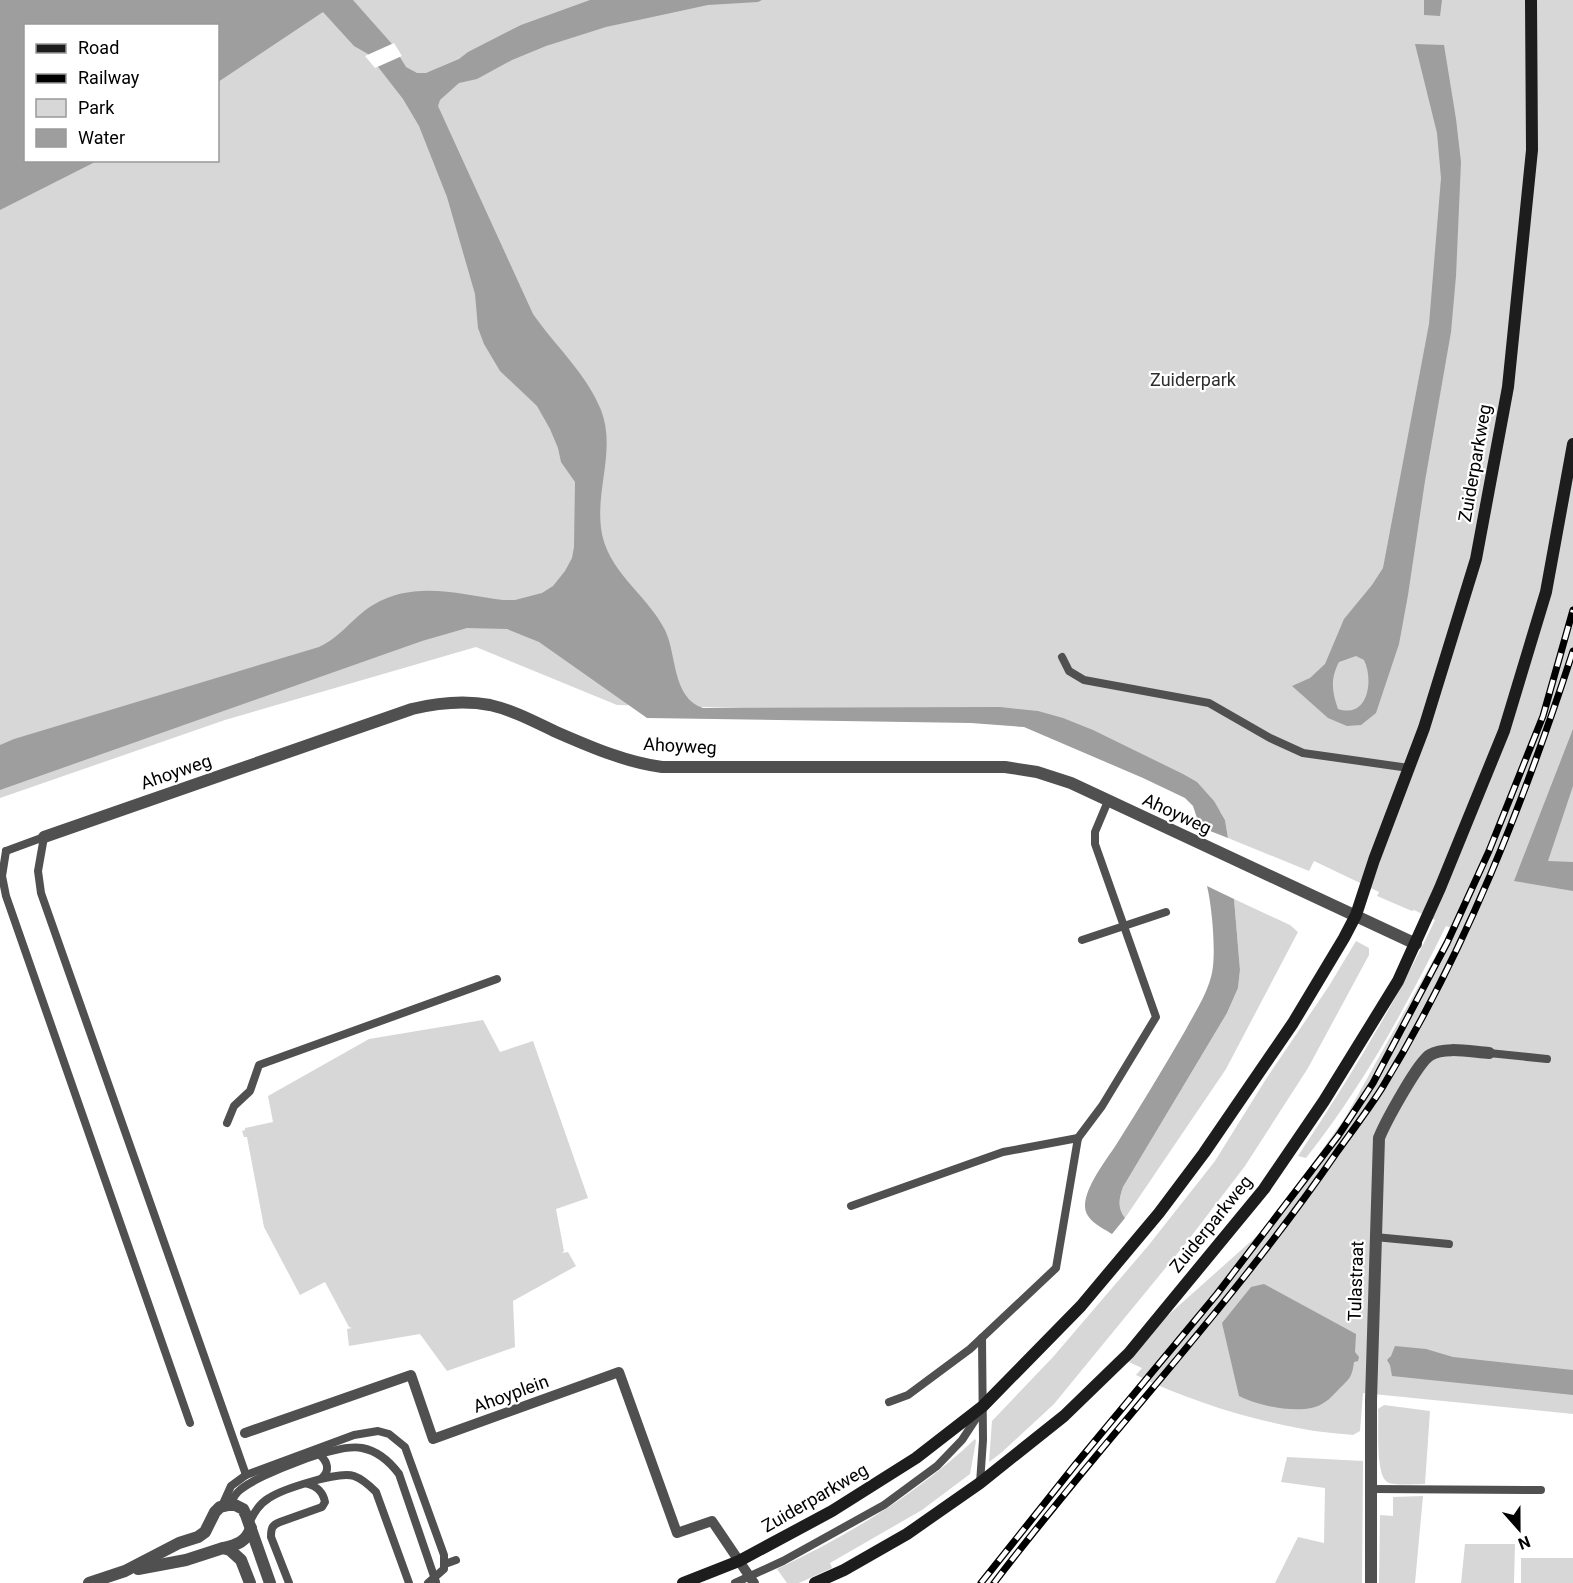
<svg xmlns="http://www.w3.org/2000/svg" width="1573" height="1583" viewBox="0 0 1573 1583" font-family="Roboto,sans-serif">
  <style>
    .green { fill: #d7d7d7; fill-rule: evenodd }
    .water { fill: #9e9e9e; fill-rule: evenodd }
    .pier { fill: #fff }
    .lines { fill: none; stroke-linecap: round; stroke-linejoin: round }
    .service { stroke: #505050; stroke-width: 8 }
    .pedestrian { stroke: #505050; stroke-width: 10 }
    .minor { stroke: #505050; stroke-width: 12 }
    .secondary { stroke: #1d1d1d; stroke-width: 12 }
    .rail-casing { stroke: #000; stroke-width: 7 }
    .rail { stroke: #fff; stroke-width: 4.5; stroke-dasharray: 14; stroke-linecap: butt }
    .labels { text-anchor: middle; stroke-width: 4.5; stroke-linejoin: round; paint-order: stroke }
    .park-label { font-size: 18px; fill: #2e2e2e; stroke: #fff }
    .street-label { font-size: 18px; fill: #000; stroke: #fff }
  </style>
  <rect width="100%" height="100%" fill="#fff"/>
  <g class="green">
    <path d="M0 0H1573V1414L1363 1393 1360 1431 1353 1435C1335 1433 1316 1432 1298 1428 1244 1418 1185 1399 1136 1375L1142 1368 1120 1358 1267 1227 1345 1118 1451 928 1446 926C1406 1007 1363 1086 1306 1158L1298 1156C1348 1080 1396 1003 1435 920L1414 910 1412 911 1377 896 1379 892 1314 861 1309 871 1228 838 1225 820 1220 811 1040 728 827 710 617 705 476 647 225 720 0 798ZM26 26H218V160H26Z"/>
    <path d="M1234 899 1290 925 1298 932 1226 1069 1125 1218C1117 1207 1119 1199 1123 1187L1227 1013 1238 988 1240 970Z"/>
    <path d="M1356 941 1369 948V955L1308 1068 1245 1166 1186 1243 1054 1404 1001 1453 989 1462 992 1421 1053 1357 1148 1246 1215 1161 1266 1079 1329 986Z"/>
    <path d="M483 1020 500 1052 533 1041 588 1198 556 1209 564 1251 562 1253 568 1252 576 1266 513 1301 515 1347 447 1371 420 1334 349 1346 347 1329 352 1328 349 1327 325 1282 300 1295 264 1227 247 1137H244L242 1131 245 1130V1128L273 1122 268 1096 369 1039Z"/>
    <path d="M1384 1405 1430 1411 1425 1484C1417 1484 1393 1486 1387 1482 1375 1473 1379 1424 1378 1409Z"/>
    <path d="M975 1439 976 1441 970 1474 922 1510 830 1563 832 1568 799 1583H787L777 1569C849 1535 917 1494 975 1439Z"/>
    <path d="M1287 1457 1363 1461 1362 1583H1275L1298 1537 1324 1543 1325 1488 1281 1482Z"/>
    <path d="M1423 1496 1415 1583H1379L1380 1515 1393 1516V1497Z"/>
    <path d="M1465 1544H1515L1514 1583H1461Z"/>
    <rect x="1521" y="1558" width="52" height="25"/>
  </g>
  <g class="water">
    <path d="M0 0H353L392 44 406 67 417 73H426L459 59 468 52 521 25 590 0H762L758 2 708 5 606 27 546 46 512 60 477 79 459 83 440 100 438 106 533 314C556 347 586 373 601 410 616 449 596 488 601 528 606 571 647 594 665 630 677 655 672 698 703 708L1000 707 1038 711 1063 718 1093 730 1183 774 1197 782 1214 801 1225 820 1228 838 1200 827 1193 806 1185 798 1143 778 1024 727 971 723 647 718 539 642 507 629 467 628 422 641 0 790V745L14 739 319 647C341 637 353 617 373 605 414 580 459 594 503 600H515L542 593 553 586 565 571 572 558 574 547 575 482 561 462 558 448 550 429 537 406 500 371 484 344 478 328 475 294 447 197 419 126 403 99 368 54 354 46 323 12 218 82V26H26V160L97 161 0 210Z"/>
    <path d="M1424 0H1442L1440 16 1424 15Z"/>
    <path d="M1415 44 1444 45 1456 119 1461 162 1456 276 1451 332 1425 481 1408 595 1399 644 1376 713 1361 725 1347 726 1328 718 1292 686 1310 678 1325 664 1344 619 1372 585 1383 568 1429 324 1441 178 1437 133ZM1356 656 1364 660C1374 680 1368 719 1338 709 1332 692 1330 679 1339 662Z"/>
    <path d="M1573 729V786L1548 861 1573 862V891L1514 881Z"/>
    <path d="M1207 886 1234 899 1240 970 1238 988 1227 1013 1123 1187C1119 1199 1117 1207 1125 1218L1112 1234C1101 1227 1085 1220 1085 1206 1085 1187 1106 1160 1116 1145 1140 1107 1163 1069 1185 1031 1194 1014 1206 996 1211 977 1217 958 1212 906 1207 886Z"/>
    <path d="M1264 1284 1356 1334 1355 1352 1359 1357 1358 1361 1354 1362C1352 1378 1349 1379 1339 1389 1334 1394 1330 1399 1325 1402 1305 1417 1259 1406 1239 1396L1222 1323 1251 1287Z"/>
    <path d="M1395 1346 1426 1349 1453 1357 1573 1370V1395L1392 1376 1390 1365 1387 1360 1391 1356Z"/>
  </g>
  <path class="pier" d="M394 43 402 56 375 68 365 56Z"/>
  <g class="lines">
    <g class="service">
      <path d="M1062 657 1069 671 1084 680 1209 703 1270 738 1303 753 1409 768"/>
      <path d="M44 837 38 871 41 893 246 1475"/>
      <path d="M6 851 2 876 6 896 190 1423"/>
      <path d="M6 851 44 837"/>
      <path d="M1082 940 1166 912"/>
      <path d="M1489 1053 1547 1059"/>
      <path d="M227 1123 234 1106 250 1091 259 1065 497 979"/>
      <path d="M851 1206 1003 1152 1078 1138"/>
      <path d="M1375 1237 1449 1244"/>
      <path d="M889 1402 908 1395 970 1349 1056 1268 1078 1138 1102 1106 1156 1017 1095 844V832L1108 801"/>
      <path d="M320 1455C328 1462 330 1471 322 1478"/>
      <path d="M980 1483 983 1440 982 1338"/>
      <path d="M1372 1489 1541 1490"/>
      <path d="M229 1505C232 1500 235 1494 240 1490 259 1474 338 1443 362 1448 378 1451 390 1462 399 1474L436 1582"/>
      <path d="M222 1506 231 1486 246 1475 354 1435 378 1431 389 1434 405 1447 444 1555V1569L428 1583"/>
      <path d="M249 1523C254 1513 259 1504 269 1498 283 1489 338 1471 354 1476 363 1479 370 1486 376 1492L409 1583"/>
      <path d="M445 1564 456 1560"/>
      <path d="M289 1583 271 1537C271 1528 272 1525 280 1522L322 1507 325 1502C323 1492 318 1487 308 1484"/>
      <path d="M735 1583 783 1561 884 1505 937 1466 962 1440 979 1414"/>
    </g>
    <path class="pedestrian" d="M245 1433 411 1375 433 1439 619 1372 677 1533 712 1521 754 1583"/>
    <g class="minor">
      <path d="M44 837 412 709C437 703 464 700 490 705 512 710 533 721 554 731 589 746 624 762 662 767H1005L1037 772 1071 783 1416 944"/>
      <path d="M223 1548C237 1545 246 1542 251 1528"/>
      <path d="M138 1569 186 1560 223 1548 230 1550 241 1560 250 1583"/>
      <path d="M89 1583 125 1571 179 1543 198 1537 205 1532 215 1512 220 1507 233 1504 243 1509 246 1515 270 1583"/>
      <path d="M1371 1583V1400L1379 1138C1385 1123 1418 1062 1430 1055 1445 1046 1472 1052 1489 1053"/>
    </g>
    <g class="secondary">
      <path d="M683 1583 739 1561 832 1511 916 1458 983 1406 1081 1306 1159 1213 1204 1153 1293 1023 1344 938 1356 915 1374 860 1424 728 1476 559 1508 387 1532 150 1531 0"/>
      <path d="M815 1583 844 1570 907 1534 980 1483 1064 1416 1129 1353 1264 1189 1324 1101 1398 981 1440 888 1504 731 1546 592 1573 444"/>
    </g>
    <defs>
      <g id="rail">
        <path d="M981 1583 1075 1465 1217 1294 1338 1136 1373 1083 1447 943 1489 851 1543 716 1573 610"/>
        <path d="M994 1583C1105 1437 1233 1304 1337 1152 1352 1131 1368 1110 1382 1088 1465 952 1524 802 1573 651"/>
      </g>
    </defs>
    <use href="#rail" class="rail-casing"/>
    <use href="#rail" class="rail"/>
  </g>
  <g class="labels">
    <g class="park-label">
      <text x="1193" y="386">Zuiderpark</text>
    </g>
    <g class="street-label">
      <text transform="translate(1475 463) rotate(-80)" y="6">Zuiderparkweg</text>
      <text transform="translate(680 746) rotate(3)" y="6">Ahoyweg</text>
      <text transform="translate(176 772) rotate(-19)" y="6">Ahoyweg</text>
      <text transform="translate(1177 814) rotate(25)" y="6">Ahoyweg</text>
      <text transform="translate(1211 1224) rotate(-51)" y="6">Zuiderparkweg</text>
      <text transform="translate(1356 1281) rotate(-88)" y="6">Tulastraat</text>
      <text transform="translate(511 1394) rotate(-20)" y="6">Ahoyplein</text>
      <text transform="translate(815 1498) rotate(-30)" y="6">Zuiderparkweg</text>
    </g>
  </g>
  <rect x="24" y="24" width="195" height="138" fill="#ffffff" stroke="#999999" stroke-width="1.5"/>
  <rect x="36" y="44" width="30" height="9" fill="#1d1d1d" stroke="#999999" stroke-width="1.5"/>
  <text x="78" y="54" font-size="18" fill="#000000">Road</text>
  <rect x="36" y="74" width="30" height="9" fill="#000000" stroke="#999999" stroke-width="1.5"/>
  <text x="78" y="84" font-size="18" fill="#000000">Railway</text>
  <rect x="36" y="99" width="30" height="18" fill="#d7d7d7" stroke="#999999" stroke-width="1.5"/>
  <text x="78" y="114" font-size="18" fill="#000000">Park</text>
  <rect x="36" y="129" width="30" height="18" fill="#9e9e9e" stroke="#999999" stroke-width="1.5"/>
  <text x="78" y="144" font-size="18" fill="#000000">Water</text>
  <g transform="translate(1519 1529) rotate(159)" stroke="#ffffff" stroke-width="4.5" paint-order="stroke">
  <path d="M0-4.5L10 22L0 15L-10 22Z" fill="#000000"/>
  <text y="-9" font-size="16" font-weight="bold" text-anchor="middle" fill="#000000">N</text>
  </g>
</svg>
